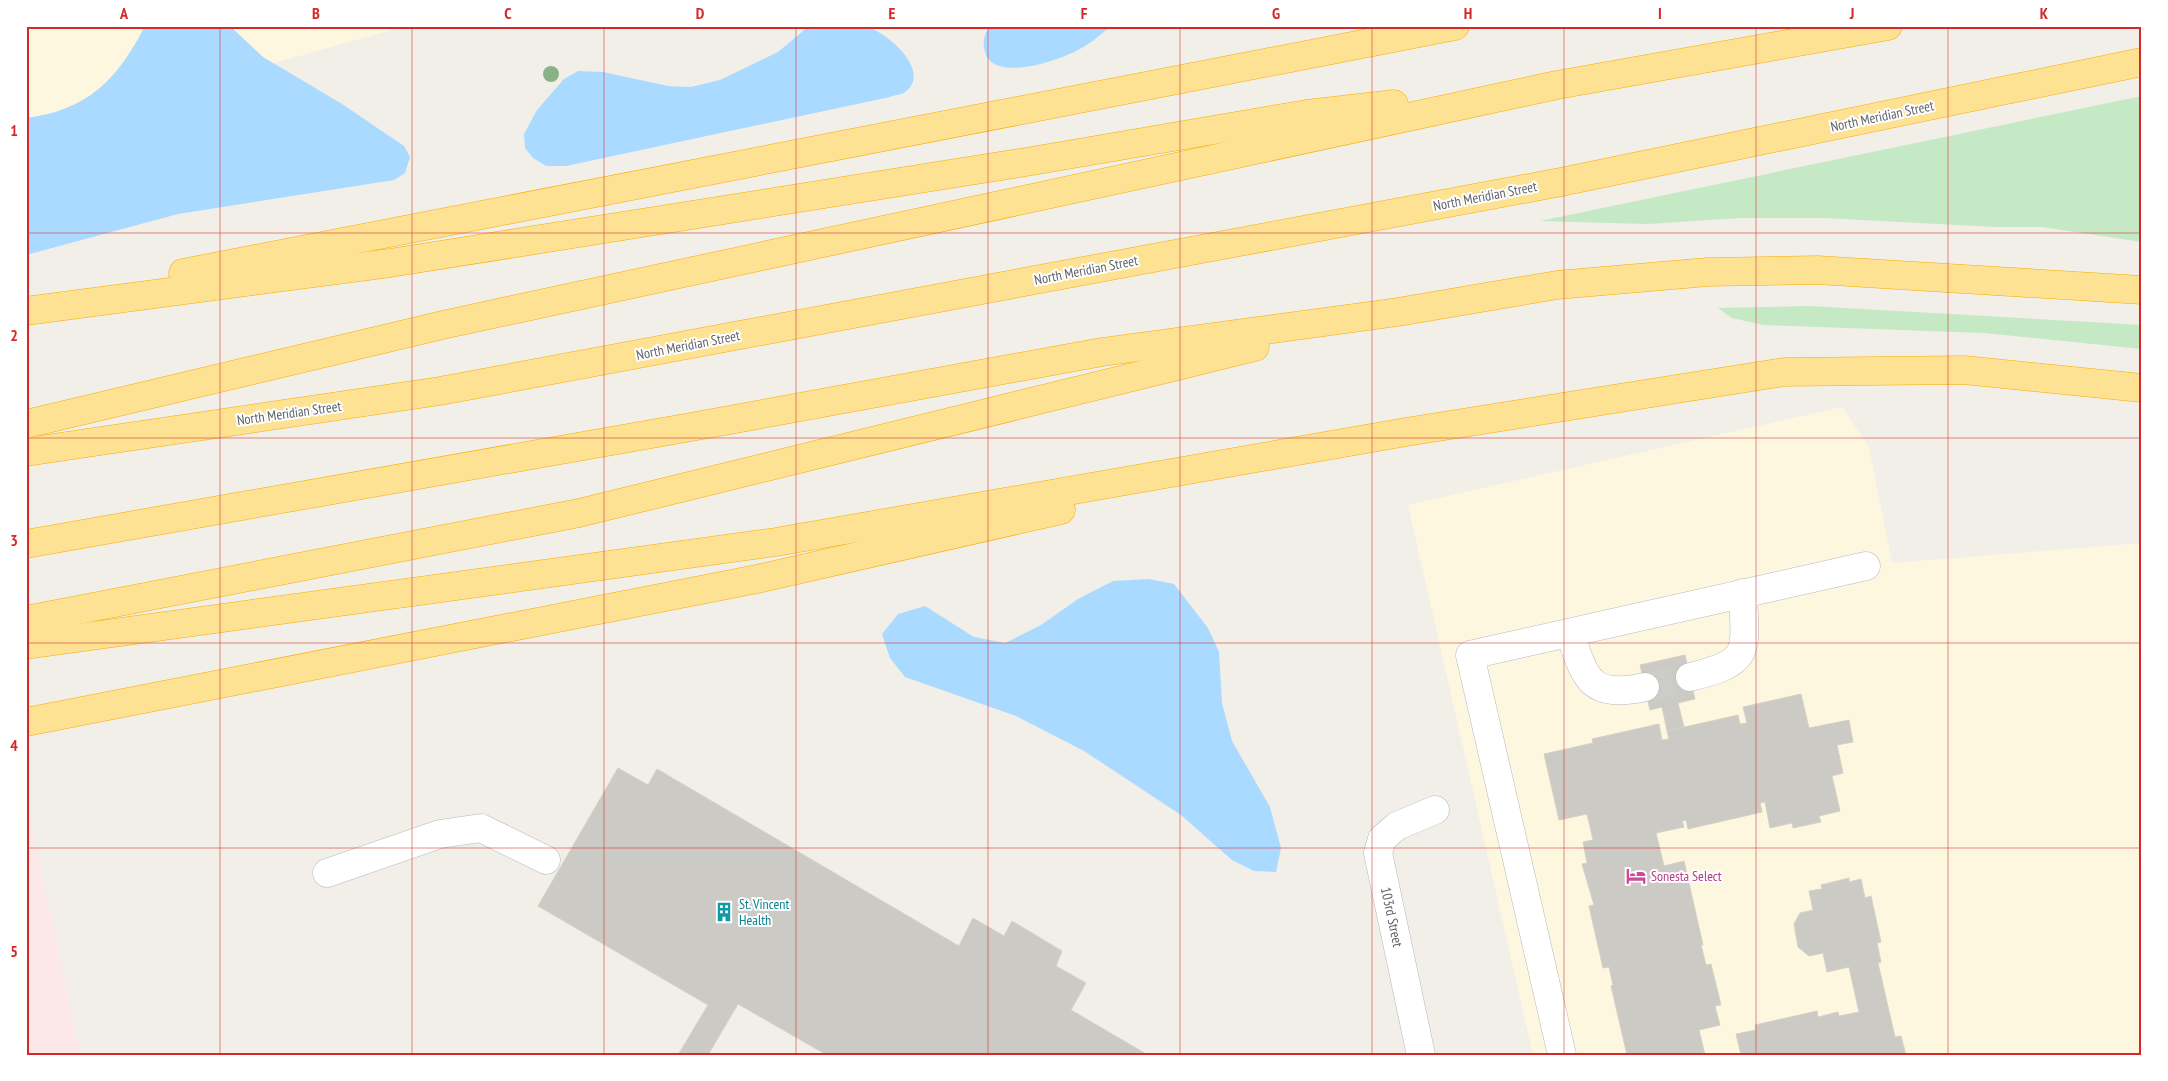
<svg xmlns="http://www.w3.org/2000/svg" width="2168" height="1081" viewBox="0 0 2168 1081" font-family="'PT Sans Narrow',sans-serif">
  <style>
    .commercial { fill: #fef7e0 }
    .medical { fill: #fce8e6 }
    .green { fill: #c5e8c5 }
    .water { fill: #aadaff }
    .building { fill: #cccac5; stroke: #d6d1c6 }
    .lines { fill: none; stroke-linecap: round; stroke-linejoin: round }
    .minor-tunnel { stroke: #ccccc8; stroke-width: 28; stroke-dasharray: 28 14; stroke-linecap: butt }
    .minor-casing { stroke: #b5b8bc; stroke-width: 29 }
    .highway-casing { stroke: #f9ab00; stroke-width: 29 }
    .minor { stroke: #fff; stroke-width: 28 }
    .highway { stroke: #fde293; stroke-width: 28 }
    .tree { fill: #89b387 }
    .grid { fill: none; stroke: #d62828; stroke-width: 1; stroke-opacity: 0.55 }
    .labels { text-anchor: middle; stroke-width: 4; stroke-linejoin: round; paint-order: stroke }
    .street-label { font-size: 14px; fill: #5f6368; stroke: #fff }
    .hotel-label { font-size: 14px; fill: #b23c85; stroke: #fff; text-anchor: start }
    .culture-label { font-size: 14px; fill: #0d838f; stroke: #fff; text-anchor: start }
    .neatline { fill: none; stroke: #d62828; stroke-width: 2 }
    .grid-label { font-size: 16px; text-anchor: middle; font-weight: bold; fill: #d62828 }
  </style>
  <rect width="100%" height="100%" fill="#f1efe8"/>
  <g class="commercial">
    <path d="M26 26H406L26 132Z"/>
    <path d="M1842 407 1869 447 1892 563 2130 544 2142 545V1055H1533L1408 505Z"/>
  </g>
  <path class="medical" d="M26 794 80 1055H26Z"/>
  <g class="green">
    <path d="M2142 96V242L2042 227H1995L1824 218H1741L1648 224 1540 221Z"/>
    <path d="M1809 306 2142 325V349L1984 333 1763 325 1732 318 1718 308Z"/>
  </g>
  <g class="water">
    <path d="M145 26H230L263 57 342 104 404 146 410 157 405 173 394 180 178 214 26 255V118C88 110 117 80 145 26Z"/>
    <path d="M809 26C825 26 853 22 867 27 887 32 933 72 905 92 902 95 894 95 890 97L566 166H546L533 158 525 148 524 134 537 110 564 79 578 71 603 72 668 86 691 87 720 80 778 52Z"/>
    <path d="M990 26H1111C1100 35 1089 45 1076 51 1057 61 998 81 986 55 982 43 983 36 990 26Z"/>
    <path d="M1149 579 1174 584 1208 628 1219 652 1222 703 1232 741 1270 807 1281 848 1276 872 1254 871 1232 860 1181 815 1084 751 1016 716 905 677 890 658 882 634 898 614 925 606 974 637 1005 643 1041 625 1078 599 1113 581Z"/>
  </g>
  <g class="building">
    <path d="M1685 655 1695 699 1678 703 1684 727 1667 731 1662 707 1650 710 1640 665Z"/>
    <path d="M1801 694 1809 728 1849 720 1853 742 1837 745 1843 773 1832 776 1840 811 1819 816 1821 822 1793 828 1792 823 1770 828 1765 802 1760 803 1762 812 1688 829 1686 820 1682 821 1684 827 1656 833 1664 866 1684 861 1703 945H1701L1706 965 1711 964 1721 1005 1715 1006 1720 1025 1699 1030 1705 1055H1627L1611 986 1613 985 1609 967 1603 968 1589 906 1594 905 1582 864 1587 863 1583 842 1593 840 1587 814 1559 820 1544 754 1593 743 1592 739 1659 724 1662 740 1669 739 1667 731 1738 715 1740 724 1747 723 1743 707Z"/>
    <path d="M618 768 648 785 657 769 959 946 973 918 1004 936 1012 921 1062 951 1056 966 1086 983 1071 1010 1148 1055H827L738 1004 708 1055H678L708 1005 538 906Z"/>
    <path d="M1849 878V882L1861 879 1865 898 1871 896 1881 942 1877 943 1881 962 1878 963 1895 1037 1901 1036 1906 1055H1741L1736 1034 1756 1030 1755 1025 1817 1011 1818 1017 1838 1012 1839 1016 1859 1012 1849 967 1827 972 1823 953 1809 956 1798 947 1794 924 1800 913 1813 910 1809 891 1822 889 1821 885Z"/>
  </g>
  <g class="lines">
    <path class="minor-tunnel" d="M1645 687 1690 677"/>
    <defs>
      <g id="minor">
        <path d="M1570 633C1585 679 1590 699 1645 687"/>
        <path d="M1690 677C1753 662 1745 652 1743 593"/>
        <path d="M327 873 440 834 481 828 546 860"/>
        <path d="M1421 1055 1378 853 1382 839 1397 826 1435 810"/>
        <path d="M1562 1055 1470 655 1866 566"/>
      </g>
      <g id="highway">
        <path d="M183 273 1455 26"/>
        <path d="M26 311 390 263 1026 162 1307 114 1394 104"/>
        <path d="M26 424 447 324 1557 85 1888 26"/>
        <path d="M26 452 440 391 1561 182 2142 62"/>
        <path d="M26 544 691 427 1102 352 1398 312 1557 285 1708 272 1817 270 2142 290"/>
        <path d="M26 620 579 513 1255 347"/>
        <path d="M26 645 776 542 1406 432 1784 372 1964 370 2142 388"/>
        <path d="M26 722 757 579 1061 510"/>
      </g>
    </defs>
    <use href="#minor" class="minor-casing"/>
    <use href="#highway" class="highway-casing"/>
    <use href="#minor" class="minor"/>
    <use href="#highway" class="highway"/>
  </g>
  <circle class="tree" cx="551" cy="74" r="8"/>
  <path class="grid" d="M220 26V1055M412 26V1055M604 26V1055M796 26V1055M988 26V1055M1180 26V1055M1372 26V1055M1564 26V1055M1756 26V1055M1948 26V1055M26 233H2142M26 438H2142M26 643H2142M26 848H2142"/>
  <defs>
    <symbol id="hotel-bare" viewBox="-9 -9 18 18"><path d="M-6-4.5h1.5V1H6V5H4.5V3h-9V5H-6ZM-4 0a1.8 1.8 0 1 1 3.6 0ZM.5 0V-2.5h3Q6-2.5 6 0Z" fill="#d1479c" stroke="#fff" stroke-width="2.5" paint-order="stroke"/></symbol>
    <symbol id="building-bare" viewBox="-9 -9 18 18"><path d="M-4-6H4V6H1V3H-1V6H-4ZM-2.5-4.3h1.7v1.8h-1.7ZM.8-4.3h1.7v1.8H.8ZM-2.5-1h1.7V.8h-1.7ZM.8-1h1.7V.8H.8Z" fill="#0f9aa8" stroke="#fff" stroke-width="2.5" paint-order="stroke"/></symbol>
  </defs>
  <g fill-rule="evenodd">
    <use href="#hotel-bare" x="1622" y="862" width="28" height="28"/>
    <use href="#building-bare" x="710" y="898" width="28" height="28"/>
  </g>
  <g class="labels">
    <g class="street-label">
      <text transform="translate(1882 116) rotate(-12)" y="5">North Meridian Street</text>
      <text transform="translate(1485 196) rotate(-11)" y="5">North Meridian Street</text>
      <text transform="translate(1086 270) rotate(-11)" y="5">North Meridian Street</text>
      <text transform="translate(688 345) rotate(-11)" y="5">North Meridian Street</text>
      <text transform="translate(289 413) rotate(-8)" y="5">North Meridian Street</text>
      <text transform="translate(1392 917) rotate(78)" y="5">103rd Street</text>
    </g>
    <g class="hotel-label">
      <text x="1651" y="881">Sonesta Select</text>
    </g>
    <g class="culture-label">
      <text x="739" y="909">St. Vincent<tspan x="739" dy="16">Health</tspan></text>
    </g>
  </g>
  <rect width="2168" height="1081" fill="none" stroke="#ffffff" stroke-width="55"/>
  <rect x="28" y="28" width="2112" height="1026" class="neatline"/>
  <g class="grid-label">
    <text x="124" y="19">A</text>
    <text x="316" y="19">B</text>
    <text x="508" y="19">C</text>
    <text x="700" y="19">D</text>
    <text x="892" y="19">E</text>
    <text x="1084" y="19">F</text>
    <text x="1276" y="19">G</text>
    <text x="1468" y="19">H</text>
    <text x="1660" y="19">I</text>
    <text x="1852" y="19">J</text>
    <text x="2044" y="19">K</text>
    <text x="14" y="136">1</text>
    <text x="14" y="341">2</text>
    <text x="14" y="546">3</text>
    <text x="14" y="751">4</text>
    <text x="14" y="957">5</text>
  </g>
</svg>
